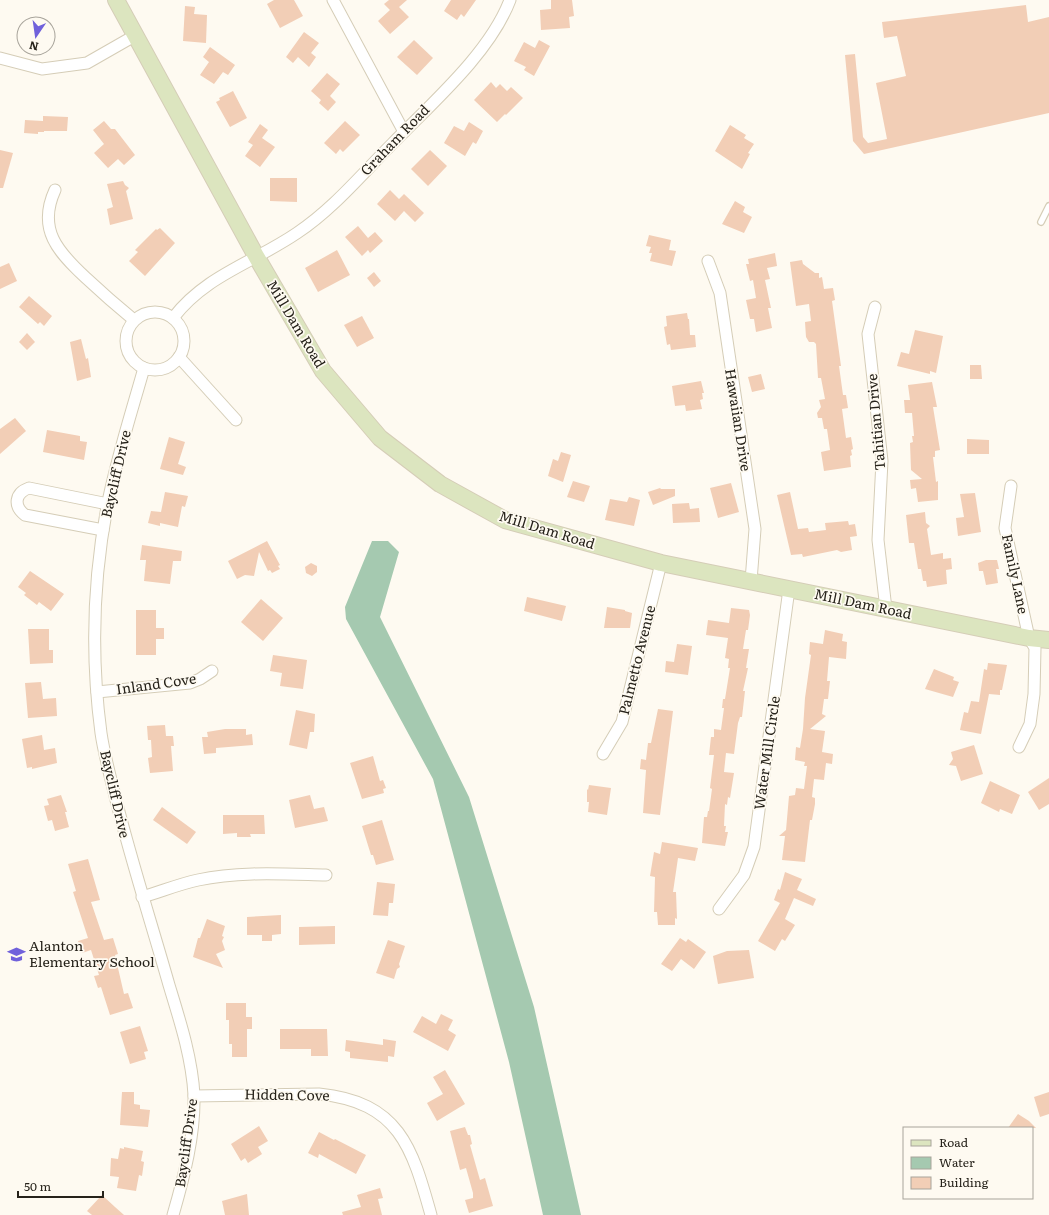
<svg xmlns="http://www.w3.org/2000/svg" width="1049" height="1215" viewBox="0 0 1049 1215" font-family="Literata,serif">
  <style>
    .water { fill: #a5c9b0 }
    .building { fill: #f2ceb6 }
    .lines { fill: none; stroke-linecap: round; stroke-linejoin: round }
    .lane-casing { stroke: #d5cdb7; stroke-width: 8 }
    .street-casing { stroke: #d5cdb7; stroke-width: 13 }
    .secondary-casing { stroke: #d5cdb7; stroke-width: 18 }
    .lane { stroke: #fff; stroke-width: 5.5 }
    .street { stroke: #fff; stroke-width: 11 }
    .secondary { stroke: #dce5bf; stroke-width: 16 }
    .labels { text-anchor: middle; stroke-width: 3.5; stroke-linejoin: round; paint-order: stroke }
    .street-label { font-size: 14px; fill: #26221a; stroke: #fefaf1 }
    .poi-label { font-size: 14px; fill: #26221a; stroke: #fefaf1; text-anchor: start }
  </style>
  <rect width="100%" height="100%" fill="#fefaf1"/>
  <path class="water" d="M372 541H388L399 552 380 617 469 797 534 1007 581 1215H543L509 1062 433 779 346 619 345 607Z"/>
  <g class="building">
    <path d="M274 0H294L303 16 280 28 267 4Z"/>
    <path d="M389 0H407L399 7 409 17 390 34 378 21 390 10 384 4Z"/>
    <path d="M451 0H476L464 17 461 14 457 20 444 11Z"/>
    <path d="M551 0H572L574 16 569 17 570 28 541 30 540 10 551 9Z"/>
    <path d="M1026 5 1028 22 1049 17V113L864 154 853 141 845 55 855 54 863 137 868 143 887 139 876 83 906 76 897 36 884 38 882 22Z"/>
    <path d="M185 6 195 7 194 14 207 15 206 43 183 41Z"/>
    <path d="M304 32 319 43 311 53 316 57 309 67 298 57 293 63 286 57Z"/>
    <path d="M414 40 433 58 417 75 397 57Z"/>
    <path d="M539 40 550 46 534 76 524 70 526 67 514 61 524 42 535 48Z"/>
    <path d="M210 47 235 65 228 75 223 72 214 84 200 75 209 62 203 57Z"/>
    <path d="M327 73 340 84 330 96 336 102 328 111 319 103 321 100 311 91Z"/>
    <path d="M491 82 496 88 500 84 507 91 511 87 523 98 506 115 505 114 497 122 474 100Z"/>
    <path d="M233 91 247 118 230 127 216 102 220 100 219 98Z"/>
    <path d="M43 116 68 117 67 131H44V132H38V134L24 133 25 120 43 121Z"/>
    <path d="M104 121 111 129H115L135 155 124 165 118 159 108 168 94 153 104 144 93 130Z"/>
    <path d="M345 121 360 135 343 152 340 149 336 154 324 143Z"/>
    <path d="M469 122 483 131 476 144 473 142 465 156 444 143 454 126 464 131Z"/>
    <path d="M260 124 268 130 262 138 275 147 260 167 245 156 253 145 248 142Z"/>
    <path d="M730 125 746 135 744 138 754 144 748 153 750 154 742 169 715 151Z"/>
    <path d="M0 150 13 153 3 188H0Z"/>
    <path d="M430 150 447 166 428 186 411 169Z"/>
    <path d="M270 178H297V202L270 201Z"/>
    <path d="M123 181 125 185 129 188 126 191 133 219 110 225 107 209 113 207 107 184Z"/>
    <path d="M390 190 399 199 404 194 424 213 415 222 404 211 395 221 377 204Z"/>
    <path d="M735 201 745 207 743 212 752 217 744 233 722 224Z"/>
    <path d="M358 226 368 238 375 232 383 241 370 253 368 250 362 256 345 237Z"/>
    <path d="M160 228 175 243 145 276 129 261 138 252 135 250 156 229 157 230Z"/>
    <path d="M649 235 671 240 669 250 676 251 672 266 650 261 652 253H649L651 247 646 246Z"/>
    <path d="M337 250 350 275 318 292 305 268Z"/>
    <path d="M775 253 777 266 767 268 770 279 765 280 771 308H768L772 328 756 332 754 319H750L746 300 756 298 753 280 750 281 746 264H749L748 259Z"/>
    <path d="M802 260 803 264 815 273H819V278L822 277 824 289 833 288 835 300 832 301 841 366H839L843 395H846L848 408 842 409 846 438 851 437 853 449 851 450 852 455 850 456 851 467 824 471 821 452 830 450 827 429H824L822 418H818L817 413 821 407 819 400 825 399 821 378H818L816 344 814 342H809L806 337 805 322 811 321 809 304 796 306 790 262Z"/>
    <path d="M9 263 17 281 0 289V267Z"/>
    <path d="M374 272 381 281 374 287 367 278Z"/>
    <path d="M29 296 52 316 44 326 40 322 38 324 19 307Z"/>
    <path d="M687 313 688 319H689L690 335H695L696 347 671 350 670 344 667 345 664 327 667 326 666 316Z"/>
    <path d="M362 316 374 338 357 347 344 325Z"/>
    <path d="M915 330 943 336 936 373 930 371V374L897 366 901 352 909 354Z"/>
    <path d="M27 333 35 342 27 350 19 342Z"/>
    <path d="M81 339 86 359 88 358 91 377 77 381 70 342Z"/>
    <path d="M970 365H981L982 379H970Z"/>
    <path d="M761 374 765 389 752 392 748 377Z"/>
    <path d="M701 381 704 393H702L703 399 700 400 702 409 686 411 685 405 675 406 672 386Z"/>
    <path d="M932 382 937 407H933L940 450 935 451V457H933L936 482 938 481V500L918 502 916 488 911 489 910 480 922 479 911 470 910 443 913 442 912 436H914L912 413H905L904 400H910L908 385Z"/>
    <path d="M15 418 26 431 0 454V429Z"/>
    <path d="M47 430 80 436V441L87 442 84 460 43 452Z"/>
    <path d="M169 437 185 442 178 464 186 467 183 475 160 469Z"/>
    <path d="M967 439 989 440V454H967Z"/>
    <path d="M561 452 571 455 563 482 548 476 553 459 558 461Z"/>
    <path d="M573 481 590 486 584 502 567 497Z"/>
    <path d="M731 483 739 512 718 518 710 488Z"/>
    <path d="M660 488 661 489H675V496L653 505 648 492Z"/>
    <path d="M165 492 188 496 185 507 182 506 178 527 160 523V526L148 523 151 511 161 512Z"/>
    <path d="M790 492 798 529 808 528 809 532 826 530 825 523 848 521 849 525 855 524 857 536 850 537 852 550 841 552 837 550 803 557 802 554 791 555 777 495Z"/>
    <path d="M975 493 981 532 958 536 956 518 964 517 960 494Z"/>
    <path d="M629 497 640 500 634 526 605 520 610 499 627 502Z"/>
    <path d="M689 503 690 509 699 508 700 522 673 523 672 504Z"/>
    <path d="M925 512 926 523 930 526 927 529 931 555 943 553V559L951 558 952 569 946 570 947 584 927 587 926 581H923L921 569H918L914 543H909L906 515Z"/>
    <path d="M267 541 280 565 278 566 280 569 272 573 270 570 268 571 259 552 254 576 245 575 237 579 228 561Z"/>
    <path d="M142 545 182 551 181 561H173L170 584 144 581 146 560H140Z"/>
    <path d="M986 560H997L999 569H996L998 583 986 585 983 571H979L978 563Z"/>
    <path d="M311 563 317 566V572L312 576 306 573 305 567Z"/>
    <path d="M30 571 64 594 51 611 39 602 37 605 24 595 26 593 18 587Z"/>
    <path d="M527 597 566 606 562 621 524 611Z"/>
    <path d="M261 599 283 618 263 641 241 622Z"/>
    <path d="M607 607 625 610V611L632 613 630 628H604Z"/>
    <path d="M731 608 749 610 750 615 748 630H746L743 649H749L746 668H748L743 691H745L742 717H740L738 723 734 754 726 753 724 772 734 773 730 798 728 797 727 805 725 804 724 826H726L725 832H728L725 846 702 843 704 817H707L708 811H709L712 789 710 788 714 755H709L711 737H714V729L721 730 724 708H722L723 699H725L730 668H728L729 659 725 658 728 638 706 635 708 620 729 623Z"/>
    <path d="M136 610H156V628H164V639H156V655H136Z"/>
    <path d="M28 629H49V650H53V663L30 664Z"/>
    <path d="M825 630 843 634 842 641 847 642 846 659 829 657 827 681H830L828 699H824L822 714 826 716 810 729 825 731 822 752 833 754 832 764 826 763 824 780 814 779 812 797 815 798V804L812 820H810L805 862 782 860 785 836H779L786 830 789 796 795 795 796 788 804 789 807 766H804L805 762 795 760 796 747 800 748 803 729 805 698 811 655 809 654 810 642 823 644Z"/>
    <path d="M677 644 692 646 688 675 665 672 666 661 674 662Z"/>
    <path d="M273 655 307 660 303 689 280 686 282 673 270 671Z"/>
    <path d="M988 663 1007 665 1002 690H1000V695L989 694 981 734 960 730 964 712 968 713 971 701 979 702 984 669 987 670Z"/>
    <path d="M934 669 954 677 953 680 959 682 953 697 925 689Z"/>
    <path d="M41 682 43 699 56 698 57 716 28 718 25 683Z"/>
    <path d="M658 709 673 711 660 815 643 813 646 770 640 769 641 759 646 760 648 743H651Z"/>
    <path d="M296 710 315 714 314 732H310L307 749 289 745Z"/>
    <path d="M165 725 166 736H173L174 746H171L173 771 150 773 148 758 152 757 151 740H148L147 726Z"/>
    <path d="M225 729H246V735L252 734 253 745 216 748V753L204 754 202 737H208L207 732Z"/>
    <path d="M42 735 44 750 55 748 57 763 32 769V767L27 768 22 739Z"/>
    <path d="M974 745 983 774 961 781 956 766 949 765 953 759 951 752Z"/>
    <path d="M373 756 380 781 383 780 386 788 383 789 384 793 362 799 350 763Z"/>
    <path d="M1049 778V804L1039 810 1028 792Z"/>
    <path d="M990 781 1020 795 1012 814 1000 809 999 812 981 803Z"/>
    <path d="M589 785 611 788 607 815 588 812 589 802H587V789L588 790Z"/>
    <path d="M61 795 67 812H65L69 827 55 831 52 820 48 821 44 806 49 805 47 799Z"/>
    <path d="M310 795 314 809 324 807 328 821 295 828 289 800Z"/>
    <path d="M162 807 196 832 187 844 153 820Z"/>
    <path d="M223 815H264L265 834H250L251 837H237V833L223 834Z"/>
    <path d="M382 820 394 860 376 865 373 855H371L362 826Z"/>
    <path d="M662 842 698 848 695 861 678 858 673 892H676L677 919 675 918V925H658L657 912H654L655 877 650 876 654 852 660 854Z"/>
    <path d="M88 859 100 900 91 902 104 940 113 938 118 954 115 955 124 994 128 993 133 1008 110 1015 101 987 98 988 94 976 99 975 91 950 82 953 78 941 88 938 73 892 76 891 68 864Z"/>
    <path d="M785 872 802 879 797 890 816 899 813 906 794 898 785 919 795 925 785 941 782 939 775 951 758 941 780 903 774 900 778 889 780 890Z"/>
    <path d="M377 882 395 884 393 903H389L388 916 373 915Z"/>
    <path d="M281 915V934L272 935V941H262V935H247V917Z"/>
    <path d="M207 919 225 926 222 936 224 937 222 941 225 950 216 954 223 968 193 957 198 938H200Z"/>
    <path d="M335 926V944L299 945V927Z"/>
    <path d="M680 938 686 942 688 939 706 952 694 969 681 959 672 971 661 964Z"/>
    <path d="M388 940 405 946 399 964 400 967 397 969 394 979 376 973Z"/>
    <path d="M749 950 754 978 718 984 713 956 727 951Z"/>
    <path d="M226 1003H246V1017H252V1029H247V1057H232V1044H229V1020H226Z"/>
    <path d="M441 1014 453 1020 448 1030 456 1035 448 1051 413 1032 422 1016 436 1024Z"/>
    <path d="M140 1026 148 1051 144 1052 146 1059 130 1064 120 1032Z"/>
    <path d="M280 1029H327L328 1056H311V1049H280Z"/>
    <path d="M383 1039 396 1041 394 1057 388 1056V1062L350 1058V1052L345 1051 346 1040 383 1045Z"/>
    <path d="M445 1070 465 1104 437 1121 427 1103 443 1094 433 1077Z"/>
    <path d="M122 1092H134V1104L140 1105V1109L150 1110 148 1127 120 1125Z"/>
    <path d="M1049 1092V1114L1040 1117 1034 1097Z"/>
    <path d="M1018 1114 1029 1121 1036 1128H1008Z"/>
    <path d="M259 1126 268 1141 258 1147 262 1154 248 1163 245 1158 241 1161 231 1144Z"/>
    <path d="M465 1127 468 1135H470L472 1144 470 1145 480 1180 485 1178 493 1206 469 1213 465 1200 473 1198V1193L466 1168 460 1170 450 1131Z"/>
    <path d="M319 1132 334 1140 335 1139 366 1155 356 1174 319 1154 318 1158 308 1153Z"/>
    <path d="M124 1147 143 1151 141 1161 144 1162 142 1176 139 1175 136 1191 117 1188 119 1177 110 1176 111 1158 118 1159 120 1148 124 1149Z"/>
    <path d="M380 1188 383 1198 378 1199 382 1215H343L342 1212 361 1207 357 1195Z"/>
    <path d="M247 1194 249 1215H225L222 1201Z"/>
    <path d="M102 1195 115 1207 124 1215H92L87 1211Z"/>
  </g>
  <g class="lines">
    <defs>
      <path id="lane" d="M1041 222 1049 206"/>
      <g id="street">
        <path d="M333 0 404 132"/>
        <path d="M0 58 42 69 87 63 136 35"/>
        <path d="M55 190C37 229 58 252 85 277 101 292 117 306 134 320"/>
        <path d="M708 261 720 293 755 529 751 581"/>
        <path d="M875 307 868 334 882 461 878 540 886 609"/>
        <circle cx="155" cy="341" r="29"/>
        <path d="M173 318C206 275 253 263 297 233 333 209 361 175 392 144 431 104 490 53 510 0"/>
        <path d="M179 357 236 420"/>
        <path d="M144 368C131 414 116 460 107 507 93 581 91 658 101 733 104 754 110 775 115 796 131 860 151 922 169 985 180 1021 192 1058 194 1095 195 1135 184 1177 173 1215"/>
        <path d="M1011 486 1005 528 1029 638 1035 648 1034 694 1030 724 1019 747"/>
        <path d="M103 530 25 515C13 506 15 493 29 488L108 504"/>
        <path d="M97 692 190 683 200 679 212 671"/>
        <path d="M603 754 622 722 661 563"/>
        <path d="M142 897C160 892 179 884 198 880 239 871 284 874 326 875"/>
        <path d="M719 909 744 875 754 847 789 589"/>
        <path d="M194 1096 319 1094C399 1102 412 1147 431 1215"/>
      </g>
      <path id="secondary" d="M116 0 256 256 323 371 380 438 440 484 505 520 661 563 1029 638 1049 640"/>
    </defs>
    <use href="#lane" class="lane-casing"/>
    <use href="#street" class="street-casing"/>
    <use href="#secondary" class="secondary-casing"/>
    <use href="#lane" class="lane"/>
    <use href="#street" class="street"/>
    <use href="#secondary" class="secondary"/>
  </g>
  <defs>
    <symbol id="school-bare" viewBox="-9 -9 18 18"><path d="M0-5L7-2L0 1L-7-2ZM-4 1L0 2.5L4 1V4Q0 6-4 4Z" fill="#7061db" stroke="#fefaf1" stroke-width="2.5" paint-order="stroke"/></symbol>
  </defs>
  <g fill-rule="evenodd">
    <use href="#school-bare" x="4" y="942" width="25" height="25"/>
  </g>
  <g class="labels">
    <g class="street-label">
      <text transform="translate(395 140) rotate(-46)" y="5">Graham Road</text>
      <text transform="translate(296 324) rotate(59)" y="5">Mill Dam Road</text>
      <text transform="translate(738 420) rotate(81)" y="5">Hawaiian Drive</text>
      <text transform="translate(876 422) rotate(-95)" y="5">Tahitian Drive</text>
      <text transform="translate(116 474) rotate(-77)" y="5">Baycliff Drive</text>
      <text transform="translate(547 530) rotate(17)" y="5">Mill Dam Road</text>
      <text transform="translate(1015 574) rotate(78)" y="5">Family Lane</text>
      <text transform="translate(863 604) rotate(12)" y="5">Mill Dam Road</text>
      <text transform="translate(637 660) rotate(-76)" y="5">Palmetto Avenue</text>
      <text transform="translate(156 684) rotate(-8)" y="5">Inland Cove</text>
      <text transform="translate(767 753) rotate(-82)" y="5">Water Mill Circle</text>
      <text transform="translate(115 794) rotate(77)" y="5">Baycliff Drive</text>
      <text transform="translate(287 1095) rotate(1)" y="5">Hidden Cove</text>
      <text transform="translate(186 1143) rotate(-82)" y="5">Baycliff Drive</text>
    </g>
    <g class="poi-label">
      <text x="29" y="951">Alanton<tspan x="29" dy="16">Elementary School</tspan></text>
    </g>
  </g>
  <rect x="903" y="1127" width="130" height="72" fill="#fefaf1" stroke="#a8a49b"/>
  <rect x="911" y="1140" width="20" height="6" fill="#dce5bf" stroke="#a8a49b"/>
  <text x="939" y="1147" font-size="12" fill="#26221a">Road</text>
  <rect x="911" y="1157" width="20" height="12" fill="#a5c9b0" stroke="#a8a49b"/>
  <text x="939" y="1167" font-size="12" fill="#26221a">Water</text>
  <rect x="911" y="1177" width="20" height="12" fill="#f2ceb6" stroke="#a8a49b"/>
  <text x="939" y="1187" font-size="12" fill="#26221a">Building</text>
  <g transform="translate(36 36) rotate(193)"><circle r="19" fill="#fefaf1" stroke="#a8a49b"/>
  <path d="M0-3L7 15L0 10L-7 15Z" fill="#7061db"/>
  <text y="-6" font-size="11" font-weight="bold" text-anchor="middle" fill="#26221a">N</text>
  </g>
  <path d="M18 1191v6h85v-6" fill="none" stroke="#26221a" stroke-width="2"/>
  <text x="24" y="1191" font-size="12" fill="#26221a" stroke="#fefaf1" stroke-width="3" paint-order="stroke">50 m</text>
</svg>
